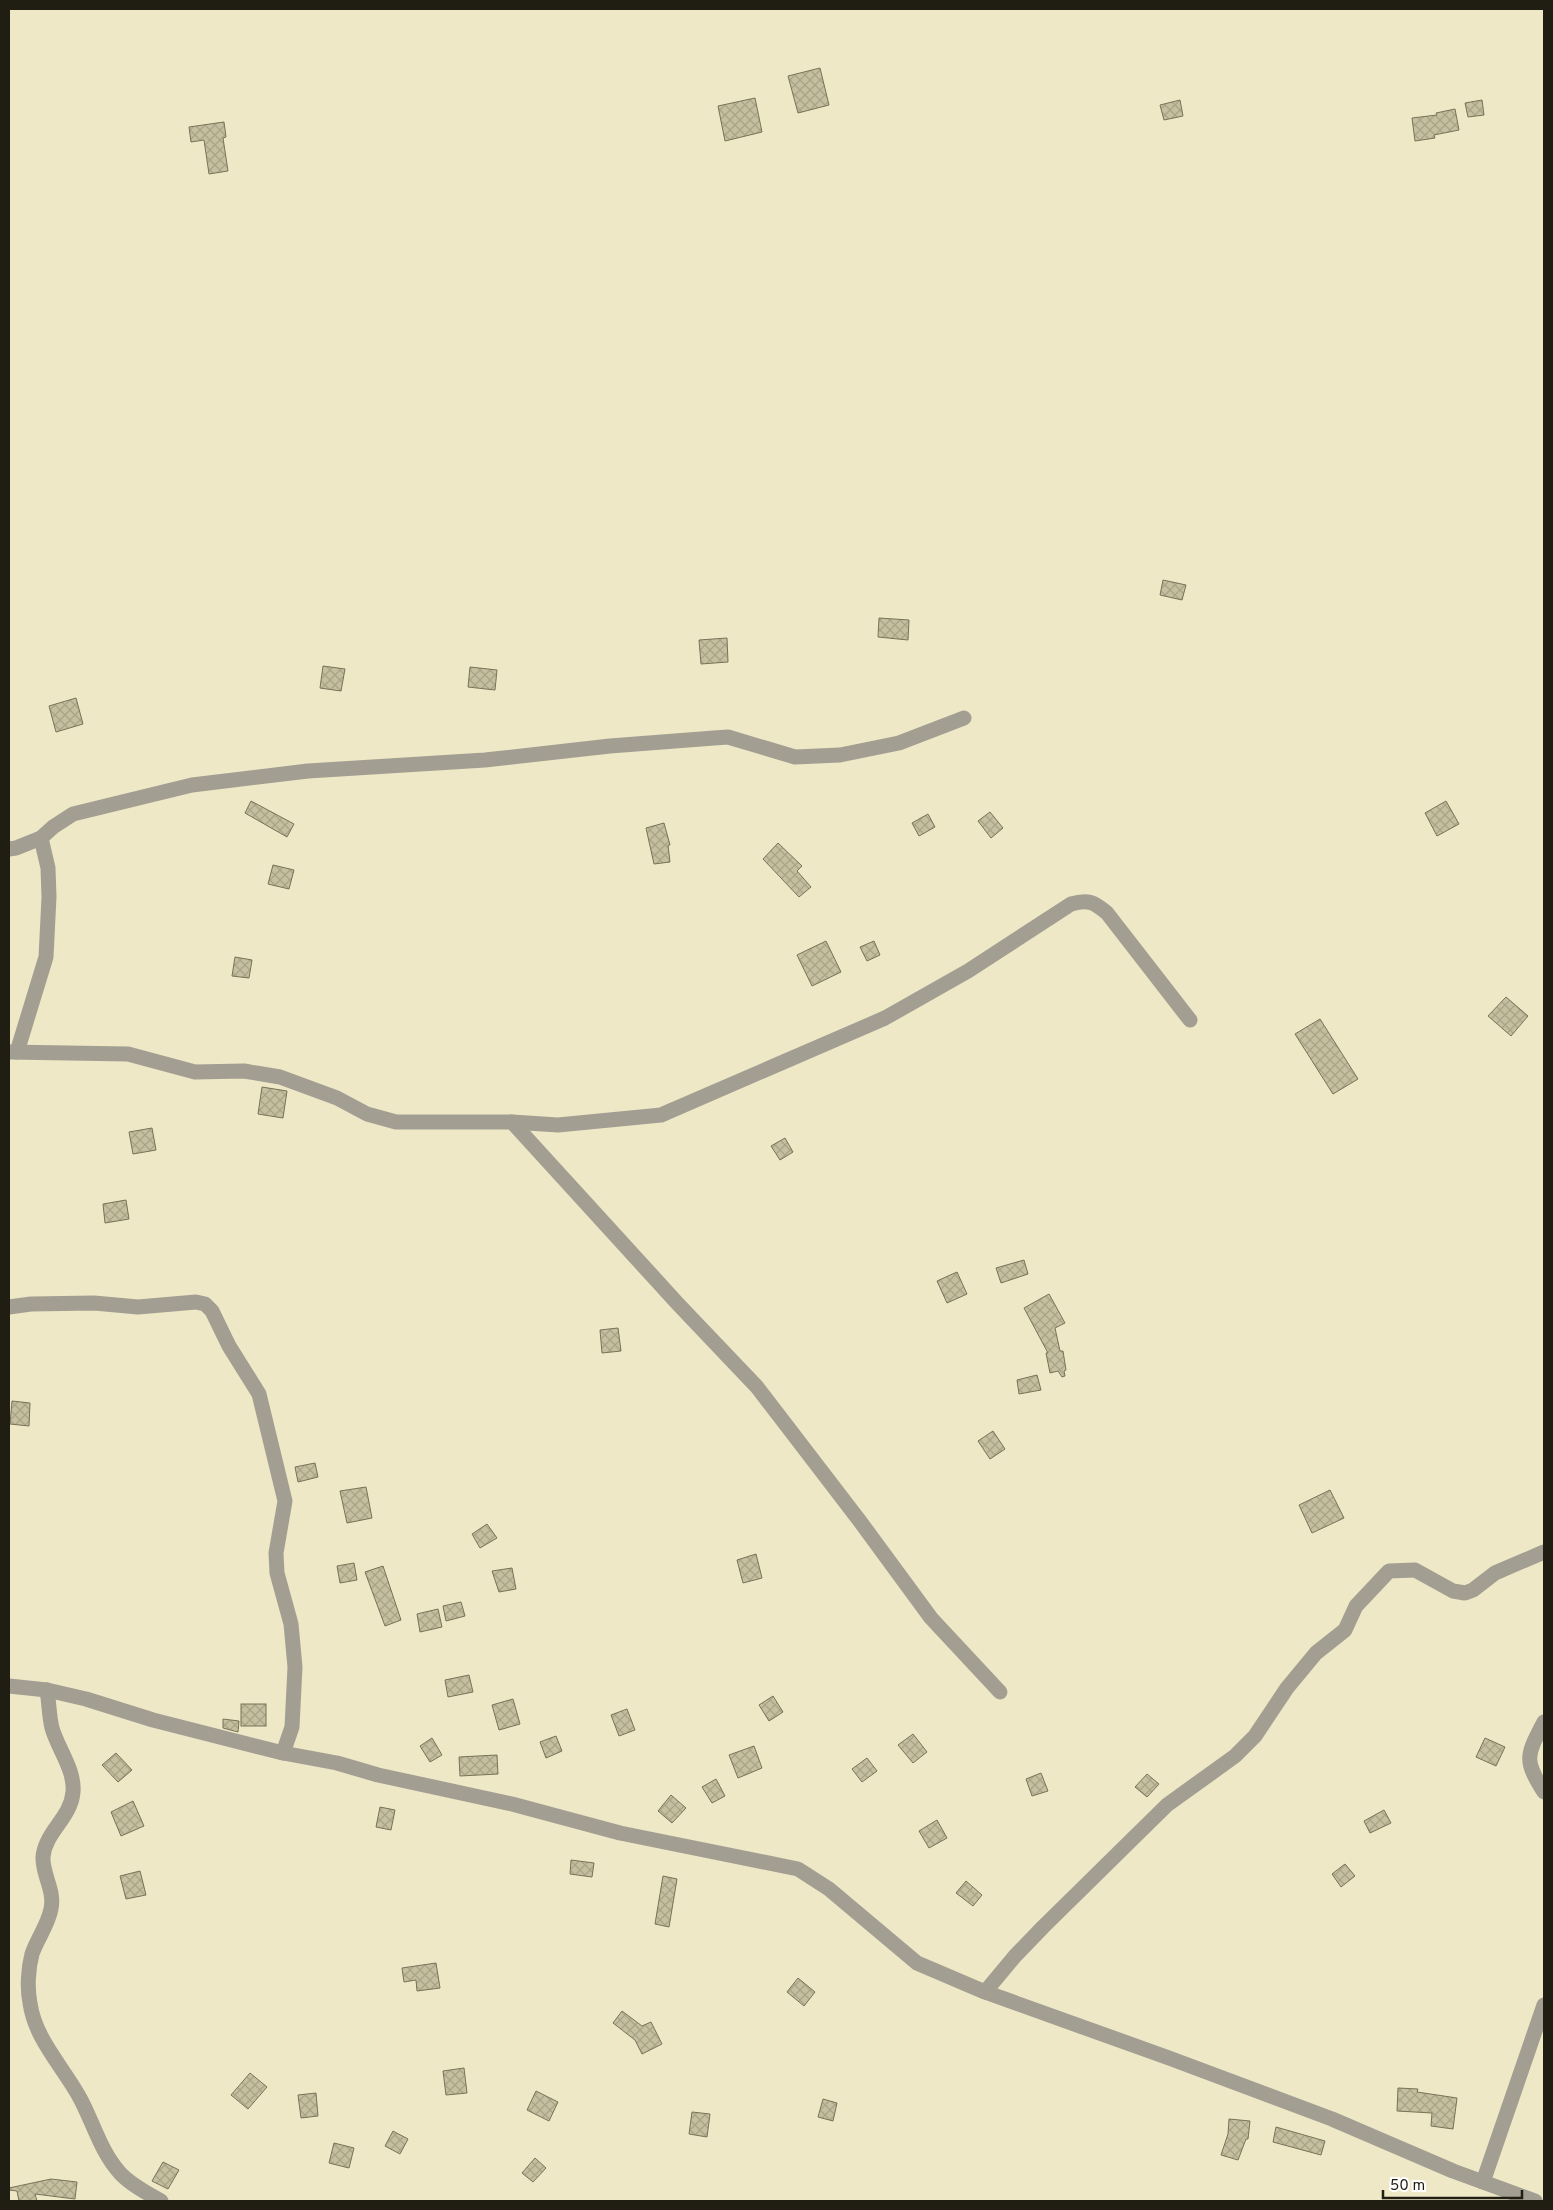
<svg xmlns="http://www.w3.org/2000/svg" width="1553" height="2210" viewBox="0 0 1553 2210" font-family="Overpass,sans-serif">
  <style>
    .building { fill: url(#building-cross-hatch); stroke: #787356 }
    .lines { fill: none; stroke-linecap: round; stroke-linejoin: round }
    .minor { stroke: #a29f92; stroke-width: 15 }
  </style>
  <defs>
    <pattern id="building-cross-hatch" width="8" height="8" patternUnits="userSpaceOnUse" patternTransform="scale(1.25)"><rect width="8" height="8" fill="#c5bf9f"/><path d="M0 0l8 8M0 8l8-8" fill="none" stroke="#a9a488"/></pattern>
  </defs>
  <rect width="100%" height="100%" fill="#eee8c7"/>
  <g class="building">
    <path d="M820 68 829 105 798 113 788 76Z"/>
    <path d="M755 98 762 132 725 141 718 106Z"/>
    <path d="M1180 100 1183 116 1164 120 1160 105Z"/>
    <path d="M1482 100 1484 115 1468 117 1465 103Z"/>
    <path d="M1455 109 1459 130 1434 135 1435 138 1415 141 1412 118 1437 115 1436 113Z"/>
    <path d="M224 122 226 137 223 138 228 171 209 174 204 140 191 142 189 127Z"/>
    <path d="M1163 580 1186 585 1182 600 1160 595Z"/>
    <path d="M879 618 909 620 908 640 878 637Z"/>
    <path d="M727 638 728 662 701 664 699 640Z"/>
    <path d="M323 666 345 669 341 691 320 688Z"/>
    <path d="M470 667 497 670 495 690 468 687Z"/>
    <path d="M76 698 83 724 56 732 49 706Z"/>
    <path d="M251 801 294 824 287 837 245 813Z"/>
    <path d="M1446 801 1459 824 1437 836 1425 813Z"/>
    <path d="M990 812 1003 828 991 838 978 821Z"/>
    <path d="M928 814 935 827 919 836 912 823Z"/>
    <path d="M664 823 670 845H668L670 862 654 864 646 828Z"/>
    <path d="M778 843 802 866 797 871 811 887 799 897 763 859Z"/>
    <path d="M273 865 294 870 289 889 268 884Z"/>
    <path d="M826 941 841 972 812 986 797 955Z"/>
    <path d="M874 941 880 955 867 961 860 947Z"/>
    <path d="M235 957 252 960 249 978 232 976Z"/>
    <path d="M1506 997 1528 1016 1511 1036 1488 1016Z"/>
    <path d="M1320 1019 1358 1079 1333 1094 1295 1034Z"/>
    <path d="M262 1087 287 1091 283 1118 258 1114Z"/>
    <path d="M152 1128 156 1150 133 1154 129 1132Z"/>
    <path d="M785 1138 793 1152 780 1160 771 1146Z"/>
    <path d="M126 1200 129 1219 105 1223 103 1204Z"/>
    <path d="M1024 1260 1028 1274 1001 1283 996 1268Z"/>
    <path d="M957 1272 967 1294 947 1303 937 1281Z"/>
    <path d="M1049 1294 1065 1323 1055 1328 1060 1351H1063L1066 1370 1064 1371 1065 1376 1062 1377 1058 1371 1050 1373 1046 1353H1048L1024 1308Z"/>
    <path d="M618 1328 621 1351 602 1353 600 1330Z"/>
    <path d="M1037 1375 1041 1390 1019 1394 1017 1380Z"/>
    <path d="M12 1401 30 1403 29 1426 10 1424Z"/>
    <path d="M993 1431 1005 1449 990 1459 978 1441Z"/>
    <path d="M315 1463 318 1477 298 1482 295 1467Z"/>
    <path d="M366 1487 372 1518 347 1523 340 1491Z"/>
    <path d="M1330 1490 1344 1518 1312 1533 1299 1505Z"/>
    <path d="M487 1524 497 1538 480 1548 472 1534Z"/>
    <path d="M756 1554 762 1578 743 1583 737 1560Z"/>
    <path d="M354 1563 357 1580 340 1583 337 1566Z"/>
    <path d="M383 1566 401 1620 385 1626 365 1572Z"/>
    <path d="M512 1568 516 1589 499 1592 492 1571Z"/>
    <path d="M461 1602 465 1616 446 1621 443 1606Z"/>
    <path d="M438 1609 442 1627 420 1632 417 1614Z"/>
    <path d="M469 1675 473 1692 448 1697 445 1680Z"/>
    <path d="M773 1696 783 1712 769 1721 759 1705Z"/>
    <path d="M513 1699 520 1724 499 1730 492 1705Z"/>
    <rect x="241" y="1704" width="25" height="22"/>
    <path d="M627 1709 635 1730 619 1736 611 1715Z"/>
    <path d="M223 1719 239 1721 238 1732 223 1728Z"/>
    <path d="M913 1734 927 1752 913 1763 898 1745Z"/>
    <path d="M556 1736 562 1751 546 1758 540 1742Z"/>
    <path d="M432 1738 442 1755 430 1762 420 1746Z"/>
    <path d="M1485 1738 1505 1747 1496 1766 1476 1757Z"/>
    <path d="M754 1746 762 1768 738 1778 729 1755Z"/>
    <path d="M116 1753 132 1770 118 1782 102 1765Z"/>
    <path d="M497 1755 498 1774 460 1776 459 1757Z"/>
    <path d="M867 1758 877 1771 862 1782 852 1769Z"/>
    <path d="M1041 1773 1048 1791 1032 1796 1026 1779Z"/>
    <path d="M1147 1774 1159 1784 1147 1797 1135 1787Z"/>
    <path d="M716 1779 725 1796 712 1803 702 1787Z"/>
    <path d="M671 1795 686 1808 672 1823 658 1811Z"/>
    <path d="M133 1801 144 1826 121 1836 111 1812Z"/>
    <path d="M380 1807 395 1810 391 1830 376 1827Z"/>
    <path d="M1384 1810 1391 1823 1370 1833 1364 1821Z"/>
    <path d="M937 1820 947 1838 929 1848 919 1831Z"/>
    <path d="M571 1860 594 1863 592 1877 570 1874Z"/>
    <path d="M1345 1864 1355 1876 1341 1887 1332 1874Z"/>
    <path d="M140 1871 146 1895 126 1899 120 1876Z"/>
    <path d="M663 1876 677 1879 669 1927 655 1924Z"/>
    <path d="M966 1881 982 1895 973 1906 956 1893Z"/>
    <path d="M436 1963 440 1988 417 1991 416 1980 404 1982 402 1968Z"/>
    <path d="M798 1978 815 1992 804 2006 787 1992Z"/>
    <path d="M622 2011 642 2026 651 2022 662 2044 642 2054 635 2040 613 2023Z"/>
    <path d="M464 2068 467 2093 446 2095 443 2071Z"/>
    <path d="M250 2073 267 2087 248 2109 231 2095Z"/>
    <path d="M1398 2088 1418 2089 1417 2092 1457 2098 1453 2129 1431 2126 1432 2113 1397 2111Z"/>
    <path d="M536 2091 558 2102 549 2121 527 2110Z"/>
    <path d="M316 2093 318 2116 301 2118 298 2095Z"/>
    <path d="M823 2099 837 2103 833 2121 818 2117Z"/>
    <path d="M692 2112 710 2114 707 2137 689 2134Z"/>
    <path d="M1229 2119 1250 2121 1248 2139H1246L1238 2160 1221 2155 1228 2134Z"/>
    <path d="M1276 2127 1325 2141 1321 2155 1273 2142Z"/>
    <path d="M393 2131 408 2139 400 2154 385 2146Z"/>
    <path d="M334 2143 354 2148 349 2168 329 2163Z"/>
    <path d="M535 2158 546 2168 533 2182 522 2173Z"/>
    <path d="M163 2162 179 2170 168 2189 152 2181Z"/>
    <path d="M51 2179 77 2182 75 2199 35 2194 37 2201H19L17 2191 9 2190V2188Z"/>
  </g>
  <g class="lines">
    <g class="minor">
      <path d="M41 838 53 827 73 814 192 785 308 771 485 760 610 746 714 738 728 737 795 757 840 755 899 743 964 718"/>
      <path d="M9 849 16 848 41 838 48 868 49 897 46 957 17 1052"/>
      <path d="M9 1052 128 1054 195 1072 244 1071 280 1077 337 1098 367 1114 396 1122H512L558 1125 661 1115 885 1018 968 971 1071 904C1088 899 1094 902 1107 913L1190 1020"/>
      <path d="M512 1122 678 1304 757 1387 859 1520 931 1618 1000 1692"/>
      <path d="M9 1307 31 1304 94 1303 138 1307 196 1302 205 1304 212 1311 229 1346 259 1394 285 1501 276 1553 277 1573 291 1624 295 1667 292 1727 283 1753"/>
      <path d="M9 1686 47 1690 86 1699 153 1720 283 1753 337 1763 378 1775 512 1804 620 1833 798 1869 829 1889 917 1963 985 1992 1169 2058 1332 2119 1453 2171 1535 2201"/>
      <path d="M47 1690C49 1702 49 1716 52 1728 58 1749 75 1770 73 1792 71 1818 45 1832 43 1857 42 1874 55 1890 51 1909 48 1925 37 1939 32 1954 28 1969 27 1989 30 2003 35 2040 65 2069 81 2100 94 2125 101 2152 120 2173 131 2185 147 2193 161 2201"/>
      <path d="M1544 1722C1527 1755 1523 1759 1544 1792"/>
      <path d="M985 1992 1015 1956 1043 1927 1167 1805 1235 1756 1255 1736 1287 1688 1316 1653 1345 1630 1356 1606 1389 1571 1415 1570 1453 1591 1465 1593 1473 1590 1495 1573 1544 1552"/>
      <path d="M1483 2182 1544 2005"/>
    </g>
  </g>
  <rect width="1553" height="2210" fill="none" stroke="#201e12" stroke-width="20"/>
  <path d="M1383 2190v8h139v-8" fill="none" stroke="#201e12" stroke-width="2.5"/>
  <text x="1390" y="2190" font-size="15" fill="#201e12" stroke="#ffffff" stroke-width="4" paint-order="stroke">50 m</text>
</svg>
